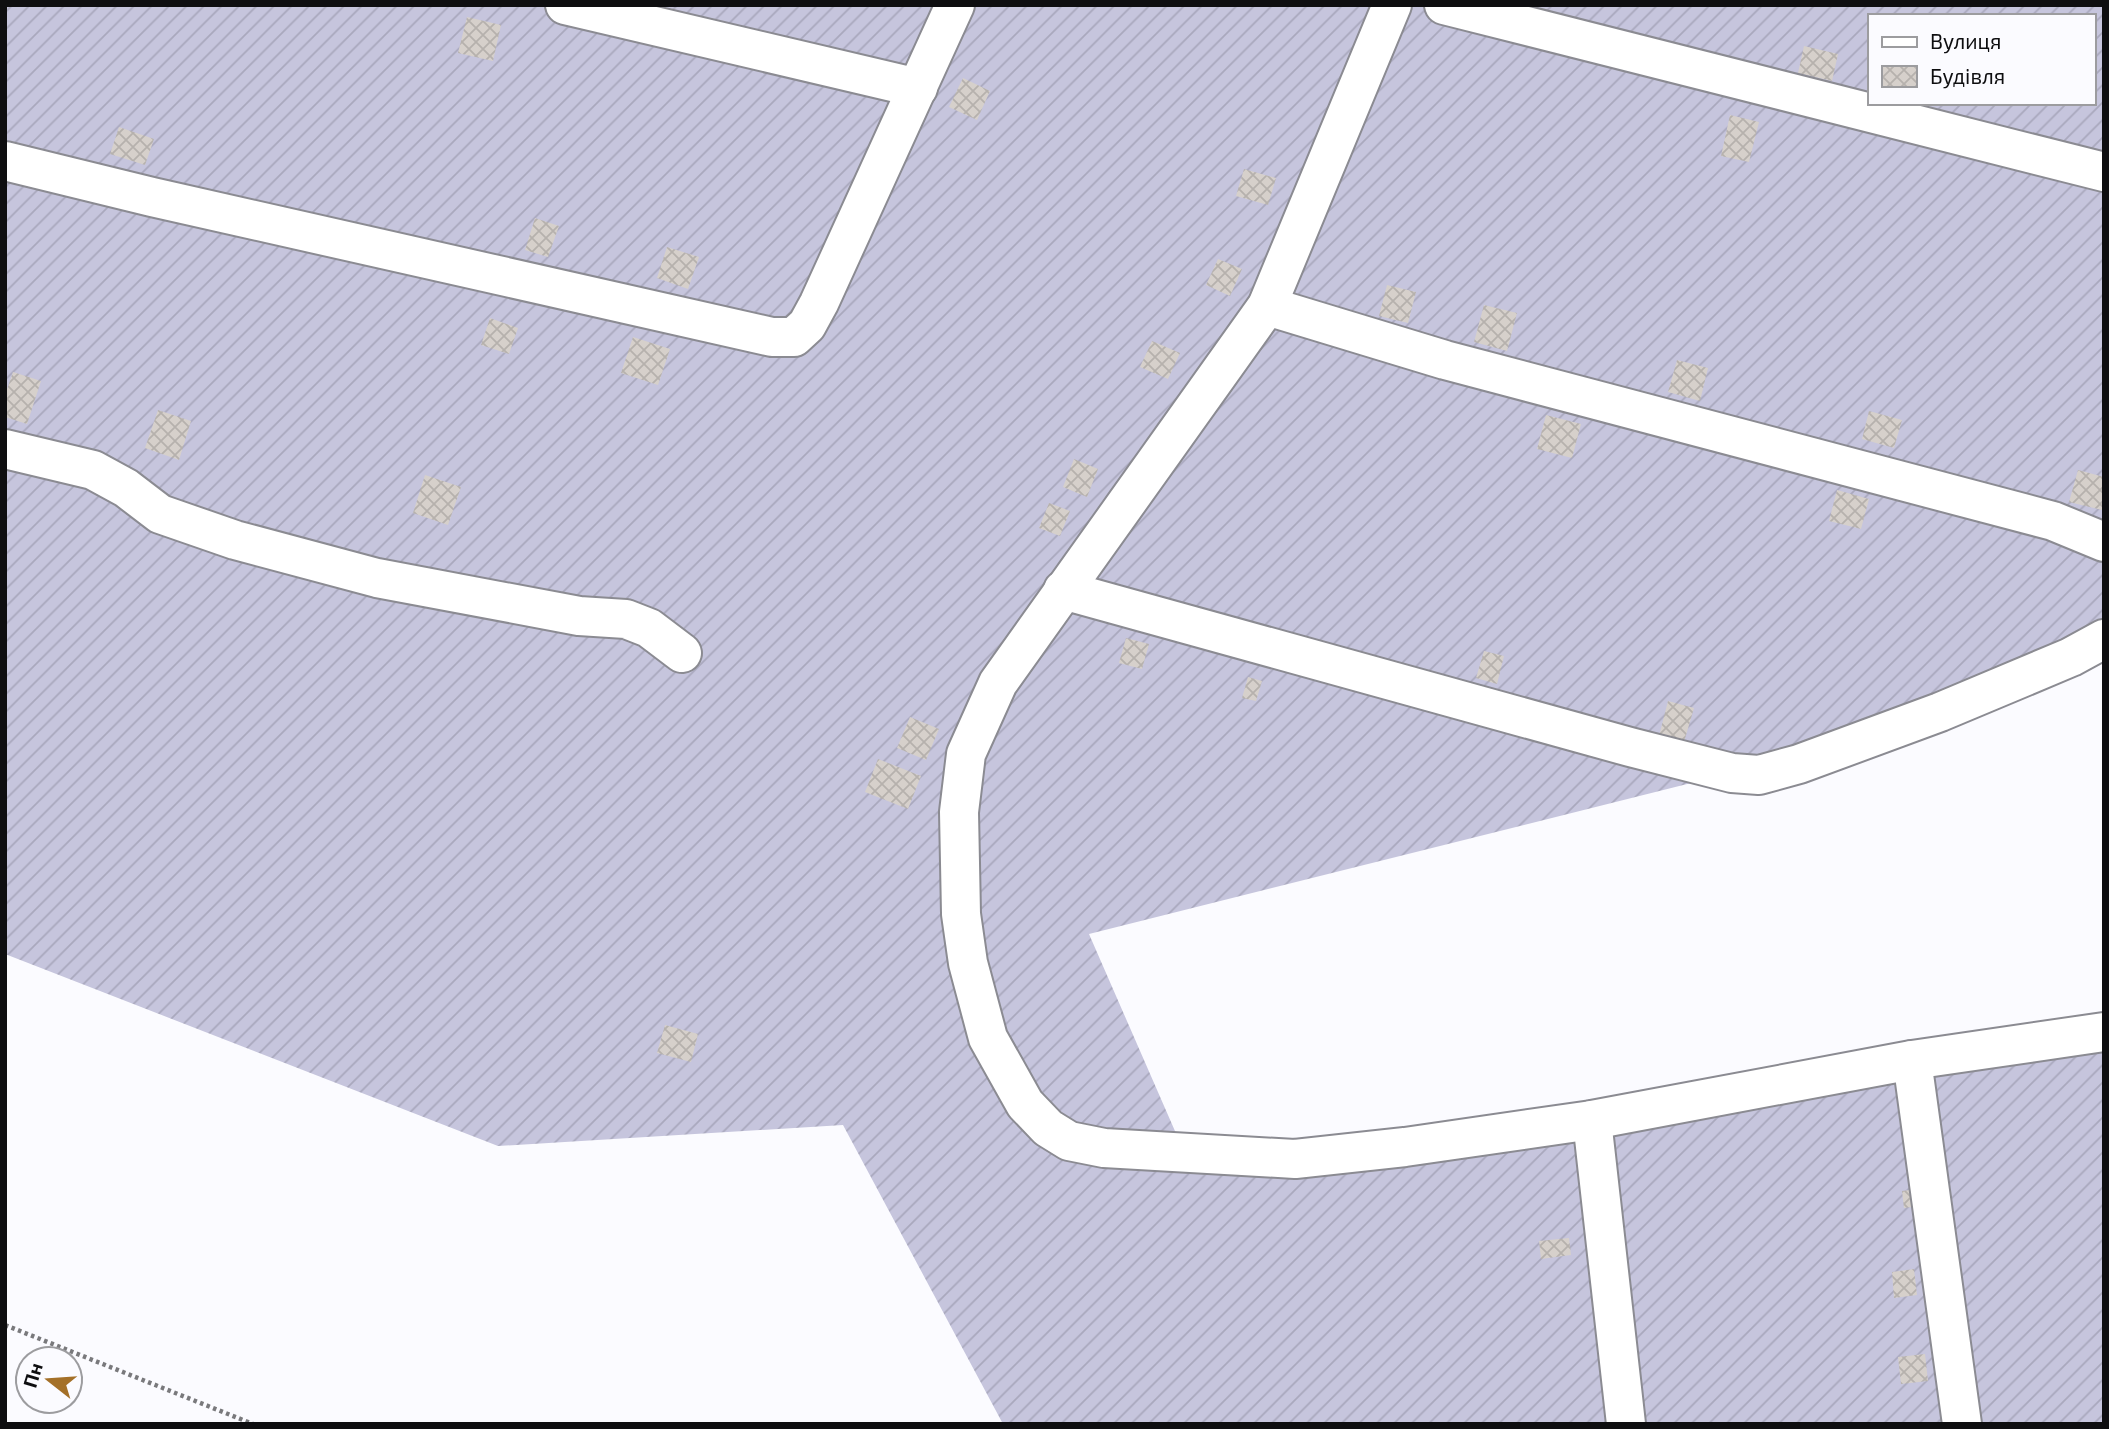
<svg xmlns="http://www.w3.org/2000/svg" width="2109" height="1429" viewBox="0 0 2109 1429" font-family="'Exo 2',sans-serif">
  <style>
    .garden { fill: url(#garden-furrows); fill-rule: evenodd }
    .building { fill: url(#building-cross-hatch) }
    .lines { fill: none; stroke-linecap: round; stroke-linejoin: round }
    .minor-casing { stroke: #8b8b92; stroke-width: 42 }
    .path { stroke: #79797c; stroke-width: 4.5; stroke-dasharray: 3.5 3.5; stroke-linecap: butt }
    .minor { stroke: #fff; stroke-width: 38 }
  </style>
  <defs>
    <pattern id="garden-furrows" width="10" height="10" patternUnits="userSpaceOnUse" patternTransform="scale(1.75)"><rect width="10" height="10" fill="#c6c5dd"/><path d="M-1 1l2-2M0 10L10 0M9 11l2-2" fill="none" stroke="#a9a8bd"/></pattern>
    <pattern id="building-cross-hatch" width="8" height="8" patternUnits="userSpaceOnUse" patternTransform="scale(1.75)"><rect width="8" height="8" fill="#d6d0cb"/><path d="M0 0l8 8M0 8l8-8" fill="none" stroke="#b6b1ad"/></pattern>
  </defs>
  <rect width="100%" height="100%" fill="#fbfbff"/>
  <path class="garden" d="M5 5H2104V639L1731 773 1089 934 1185 1154 1295 1159 2104 1032V1424H1003L843 1125 498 1146 5 954ZM1869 16H2093V103H1869Z"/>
  <g class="building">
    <path d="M467 17 501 25 493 61 458 53Z"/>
    <path d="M1804 46 1838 54 1832 81 1798 73Z"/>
    <path d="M963 78 990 91 977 120 949 107Z"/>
    <path d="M1730 115 1759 122 1749 162 1721 156Z"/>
    <path d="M119 127 154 139 145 165 110 154Z"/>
    <path d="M1244 169 1276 178 1268 205 1236 196Z"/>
    <path d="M535 218 559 226 548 257 525 250Z"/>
    <path d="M667 247 699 257 688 289 657 278Z"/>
    <path d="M1218 259 1242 269 1230 296 1206 285Z"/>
    <path d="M1387 285 1416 292 1408 323 1379 316Z"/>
    <path d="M1484 305 1517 313 1507 351 1474 342Z"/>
    <path d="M490 318 518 328 509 354 481 345Z"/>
    <path d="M633 337 670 349 658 385 621 373Z"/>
    <path d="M1152 341 1180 353 1168 379 1140 367Z"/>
    <path d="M1677 360 1708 368 1700 401 1668 392Z"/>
    <path d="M13 372 41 381 27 424 5 417V395Z"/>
    <path d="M158 410 191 421 179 460 145 448Z"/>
    <path d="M1869 411 1902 420 1894 448 1862 439Z"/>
    <path d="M1546 415 1581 424 1572 458 1537 449Z"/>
    <path d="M1074 459 1098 469 1087 497 1063 487Z"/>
    <path d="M2078 470 2104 477 2102 510 2069 502Z"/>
    <path d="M425 475 461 487 448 525 413 513Z"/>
    <path d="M1837 490 1869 499 1861 529 1829 521Z"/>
    <path d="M1049 503 1070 511 1060 536 1039 528Z"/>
    <path d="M1126 638 1149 644 1142 669 1119 663Z"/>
    <path d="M1484 651 1504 656 1497 684 1476 678Z"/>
    <path d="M1248 677 1262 681 1256 701 1242 698Z"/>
    <path d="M1668 701 1694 708 1684 742 1659 736Z"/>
    <path d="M910 717 939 729 926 760 897 748Z"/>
    <path d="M878 759 921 776 908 809 865 792Z"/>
    <path d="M665 1025 698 1034 691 1062 657 1053Z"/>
    <path d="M1918 1189 1920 1206 1904 1208 1902 1191Z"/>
    <path d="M1569 1238 1571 1255 1541 1259 1539 1241Z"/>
    <path d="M1914 1269 1917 1295 1894 1298 1892 1272Z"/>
    <path d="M1925 1354 1928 1381 1901 1384 1898 1357Z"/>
  </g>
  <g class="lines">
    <defs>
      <g id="minor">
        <path d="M565 5 918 88"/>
        <path d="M1392 5 1267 306 998 683 966 754 959 812 961 914 968 963 988 1038 1025 1104 1048 1128 1069 1141 1104 1148 1295 1159 1405 1147 1592 1120 1912 1060 2104 1032"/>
        <path d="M1444 5 2104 172"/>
        <path d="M5 161 152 197 772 337H794L807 325 819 303 955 5"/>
        <path d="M1267 306 1445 360 2053 521 2104 542"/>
        <path d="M5 449 93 470 126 488 160 514 235 540 377 578 579 616 626 619 649 628 682 653"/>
        <path d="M1063 590 1630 747 1732 773 1759 775 1799 764 1940 712 2071 657 2104 639"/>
        <path d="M1912 1060 1962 1424"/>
        <path d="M1592 1120 1626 1424"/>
      </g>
    </defs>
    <use href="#minor" class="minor-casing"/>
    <path class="path" d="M5 1325 253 1424"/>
    <use href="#minor" class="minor"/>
  </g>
  <rect width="2109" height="1429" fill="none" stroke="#0e0e10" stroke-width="14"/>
  <rect x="1868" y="14" width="228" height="91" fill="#fbfbff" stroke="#9c9c9f" stroke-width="2"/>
  <rect x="1882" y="37" width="35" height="10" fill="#ffffff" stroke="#9c9c9f" stroke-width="2"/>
  <text x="1930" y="49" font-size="21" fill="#0e0e10">Вулиця</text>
  <rect x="1882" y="66" width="35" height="21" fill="url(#building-cross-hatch)" stroke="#9c9c9f" stroke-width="2"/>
  <text x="1930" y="84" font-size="21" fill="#0e0e10">Будівля</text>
  <g transform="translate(49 1380) rotate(287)"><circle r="33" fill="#fbfbff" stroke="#9c9c9f" stroke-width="2"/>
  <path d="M0-5L12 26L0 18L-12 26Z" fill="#a47028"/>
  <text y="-10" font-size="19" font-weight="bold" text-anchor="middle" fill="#0e0e10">Пн</text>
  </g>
</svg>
